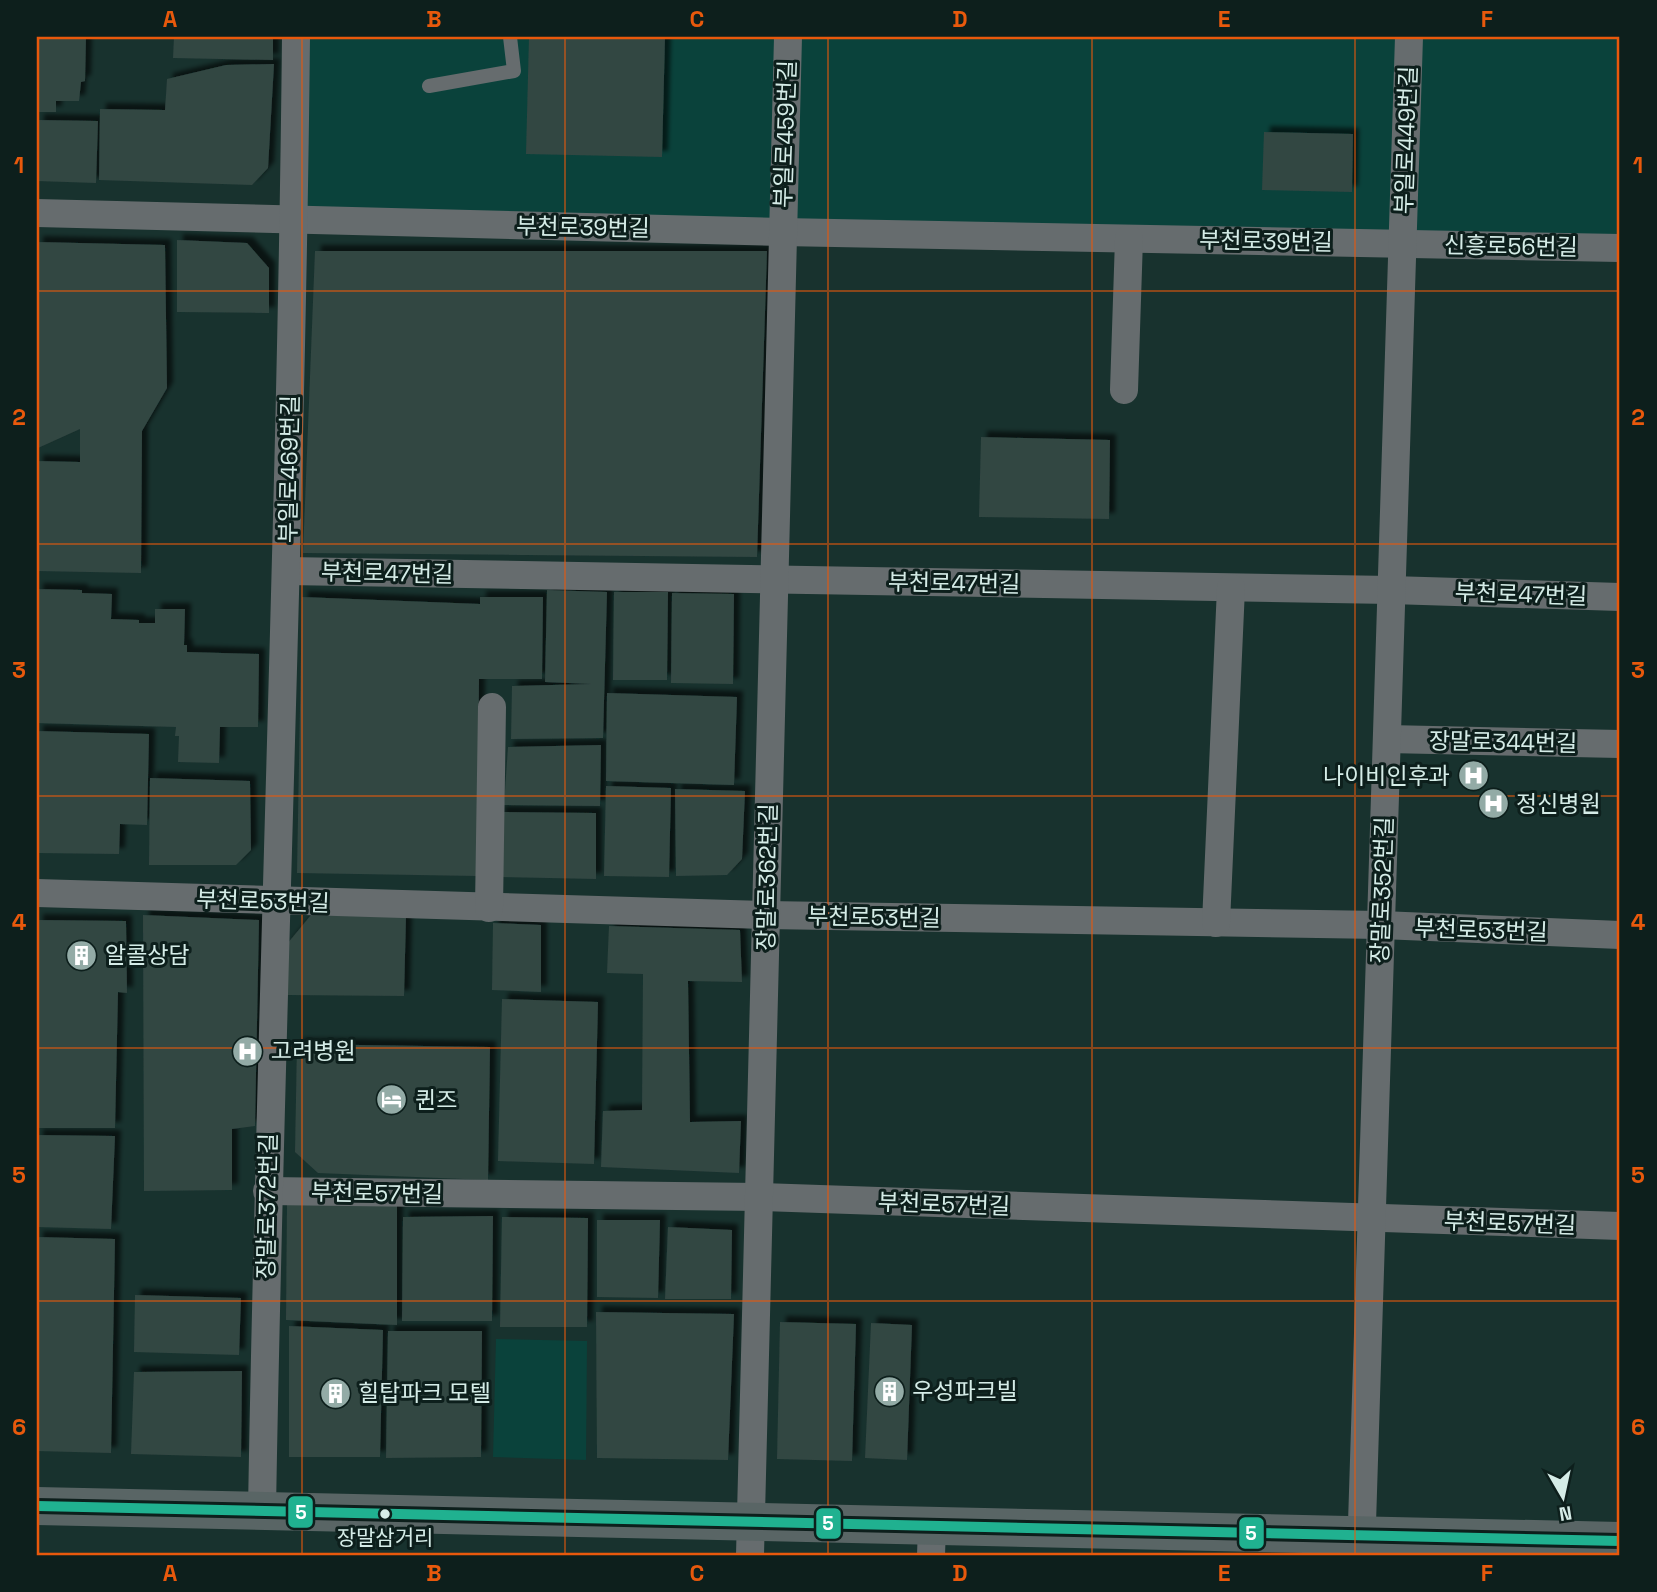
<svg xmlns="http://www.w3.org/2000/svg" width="1657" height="1592" viewBox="0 0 1657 1592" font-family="'Space Grotesk','Noto Sans KR',sans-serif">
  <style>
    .built { fill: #0a423b }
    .building { fill: #324642; filter: url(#shadow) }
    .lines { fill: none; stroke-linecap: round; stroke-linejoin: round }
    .lane { stroke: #666c6e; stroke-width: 14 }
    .street { stroke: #666c6e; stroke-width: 28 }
    .secondary { stroke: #596565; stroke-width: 38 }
    .bus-1-casing { stroke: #0d1f1c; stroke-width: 16 }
    .bus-1 { stroke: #20b190; stroke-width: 10 }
    .grid { fill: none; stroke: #e8590c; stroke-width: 2; stroke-opacity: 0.55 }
    .bus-dot { fill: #d5ece7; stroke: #0d1f1c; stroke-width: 2.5 }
    .labels { text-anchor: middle; stroke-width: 6; stroke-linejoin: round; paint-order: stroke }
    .bus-label { font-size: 21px; fill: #d5ece7; stroke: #0d1f1c }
    .street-label { font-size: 23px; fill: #d5ece7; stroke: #0d1f1c }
    .poi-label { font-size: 23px; fill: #d5ece7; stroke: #0d1f1c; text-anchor: start }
    .line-badge { stroke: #0d1f1c; stroke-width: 2.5 }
    .badge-label { font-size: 19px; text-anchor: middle; font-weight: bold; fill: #fff }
    .neatline { fill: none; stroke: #e8590c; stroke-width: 2.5 }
    .grid-label { font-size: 23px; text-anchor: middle; font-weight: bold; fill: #e8590c }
  </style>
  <defs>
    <filter id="shadow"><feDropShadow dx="6" dy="-6" stdDeviation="2" flood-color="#0009"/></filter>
  </defs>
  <rect width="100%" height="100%" fill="#18322e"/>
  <g class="built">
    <path d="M302 37H1620V248L300 216Z"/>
    <path d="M496 1339 587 1341 586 1460 493 1457Z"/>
  </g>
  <g class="building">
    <path d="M37 37H86L85 81 81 82 79 101H56V112H37Z"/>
    <path d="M174 37H273V60L173 58Z"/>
    <path d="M529 37H665L662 157 526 154Z"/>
    <path d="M274 64 268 168 252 185 99 180 100 109 165 110 167 79 226 65Z"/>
    <path d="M38 120 98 121 96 183 37 181Z"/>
    <path d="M1264 132 1353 134 1352 192 1262 190Z"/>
    <path d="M177 240 247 243 269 268V313L177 312Z"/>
    <path d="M37 242 165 245 167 388 142 431 141 573 37 571V461L80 462V429L38 448 37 446Z"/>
    <path d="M315 251H767L757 557 303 553Z"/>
    <path d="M981 437 1110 440 1109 519 979 517Z"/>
    <path d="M37 589 82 590V593L112 594 111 619 139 620V623H155V609H185L184 645H187V652L259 654 258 727H220L219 763 178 762 179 736H175L176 727 37 723Z"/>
    <path d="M547 590 607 592 603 738 511 739 512 686 591 684 545 682Z"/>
    <path d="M614 592H668L667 680H613Z"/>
    <path d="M672 593 734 594 733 684 671 683Z"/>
    <path d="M302 597 480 604V597H543L542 679H479L477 876 297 873Z"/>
    <path d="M607 693 737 697 734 785 606 781Z"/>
    <path d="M37 731 149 734 147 825 120 824 119 854 37 853Z"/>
    <path d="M601 745 600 806 504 805 508 747Z"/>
    <path d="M150 778 250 781 251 850 236 865H149Z"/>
    <path d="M606 786 671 788 669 877 604 876Z"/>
    <path d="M675 789 745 791 742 859 727 875 676 876Z"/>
    <path d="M499 812 596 813V879L500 877Z"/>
    <path d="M143 915 259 920 255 1126 232 1129V1190L144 1191Z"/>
    <path d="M311 915 406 916 404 996 287 995V944Z"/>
    <path d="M37 920 126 921 127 993 118 992 115 1128H37Z"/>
    <path d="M493 923 541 925V992L492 990Z"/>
    <path d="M609 926 740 930 742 982 688 981 690 1122 741 1121 739 1173 601 1167 603 1111 642 1110 643 974 607 973Z"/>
    <path d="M502 999 598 1002 594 1164 498 1161Z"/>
    <path d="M297 1044 490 1047 488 1180 318 1173 295 1152Z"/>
    <path d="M37 1135 115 1136 111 1229 37 1227Z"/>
    <path d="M287 1205H397V1325L286 1320Z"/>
    <path d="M493 1216 492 1321H402L403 1217Z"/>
    <path d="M502 1217 588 1218 587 1327H500Z"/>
    <path d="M597 1220H660L658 1298 597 1297Z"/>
    <path d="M668 1227 732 1230 731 1299H665Z"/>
    <path d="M37 1237 115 1239 111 1453 37 1451Z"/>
    <path d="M135 1295 241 1298 239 1355 134 1352Z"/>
    <path d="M596 1312 734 1314 728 1460 597 1458Z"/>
    <path d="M780 1322 856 1324 852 1461 777 1459Z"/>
    <path d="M871 1323 912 1325 907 1460 865 1458Z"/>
    <path d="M289 1326 383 1330 380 1457H289Z"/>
    <path d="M388 1331H482L481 1457 386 1458Z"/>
    <path d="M242 1371 241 1457 131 1454 134 1372Z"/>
  </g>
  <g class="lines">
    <path class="lane" d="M429 86 514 71 510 37"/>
    <g class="street">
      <path d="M37 213 782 232 1620 248"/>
      <path d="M1124 390 1129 239"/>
      <path d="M287 571 1391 590 1620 597"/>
      <path d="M1387 739 1620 744"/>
      <path d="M37 893 766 915 1381 925 1620 935"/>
      <path d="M489 908 492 707"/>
      <path d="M1216 923 1231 588"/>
      <path d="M267 1191 759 1197 1620 1226"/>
      <path d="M262 1511C270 1019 291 528 296 37"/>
      <path d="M750 1555 788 37"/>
      <path d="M931 1555 932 1526"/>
      <path d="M1361 1555 1409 37"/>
    </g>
    <path class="secondary" d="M37 1506 1620 1541"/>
    <defs>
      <path id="bus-1" d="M37 1506 1620 1541"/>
    </defs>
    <use href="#bus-1" class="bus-1-casing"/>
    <use href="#bus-1" class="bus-1"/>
  </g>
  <path class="grid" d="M302 37V1555M565 37V1555M828 37V1555M1092 37V1555M1355 37V1555M37 291H1620M37 544H1620M37 796H1620M37 1048H1620M37 1301H1620"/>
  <defs>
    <symbol id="hospital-disc" viewBox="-11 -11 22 22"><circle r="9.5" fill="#93aba6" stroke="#0d1f1c"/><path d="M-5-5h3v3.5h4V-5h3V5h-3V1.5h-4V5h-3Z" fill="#fff"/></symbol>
    <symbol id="building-disc" viewBox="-11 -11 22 22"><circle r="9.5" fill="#93aba6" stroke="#0d1f1c"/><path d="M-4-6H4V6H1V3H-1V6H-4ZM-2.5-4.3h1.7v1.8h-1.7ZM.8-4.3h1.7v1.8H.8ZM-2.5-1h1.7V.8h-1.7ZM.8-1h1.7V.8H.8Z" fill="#fff"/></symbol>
    <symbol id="hotel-disc" viewBox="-11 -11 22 22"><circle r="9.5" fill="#93aba6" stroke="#0d1f1c"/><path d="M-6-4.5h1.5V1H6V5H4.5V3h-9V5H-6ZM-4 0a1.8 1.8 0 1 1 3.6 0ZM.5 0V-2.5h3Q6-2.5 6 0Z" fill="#fff"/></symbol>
  </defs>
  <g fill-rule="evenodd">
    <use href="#hospital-disc" x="1456" y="758" width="35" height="35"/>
    <use href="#hospital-disc" x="1476" y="786" width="35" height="35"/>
    <use href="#building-disc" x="64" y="938" width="35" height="35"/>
    <use href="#hospital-disc" x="230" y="1034" width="35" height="35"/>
    <use href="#hotel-disc" x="374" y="1082" width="35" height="35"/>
    <use href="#building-disc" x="872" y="1374" width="35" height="35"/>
    <use href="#building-disc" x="318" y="1376" width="35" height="35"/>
  </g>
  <circle class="bus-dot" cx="385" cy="1514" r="6"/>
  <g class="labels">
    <g class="bus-label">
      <text x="385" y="1545">장말삼거리</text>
    </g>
    <g class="street-label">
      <text transform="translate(785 134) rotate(-88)" y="8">부일로459번길</text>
      <text transform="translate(1406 140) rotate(-88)" y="8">부일로449번길</text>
      <text transform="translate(583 227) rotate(1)" y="8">부천로39번길</text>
      <text transform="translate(1266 241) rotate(1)" y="8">부천로39번길</text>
      <text transform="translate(1511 246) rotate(1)" y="8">신흥로56번길</text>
      <text transform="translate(289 469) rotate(-89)" y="8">부일로469번길</text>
      <text transform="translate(387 573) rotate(1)" y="8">부천로47번길</text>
      <text transform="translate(954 583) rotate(1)" y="8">부천로47번길</text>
      <text transform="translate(1521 594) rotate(2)" y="8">부천로47번길</text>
      <text transform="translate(1503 742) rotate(1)" y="8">장말로344번길</text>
      <text transform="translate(767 877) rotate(-89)" y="8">장말로362번길</text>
      <text transform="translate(1382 890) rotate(-88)" y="8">장말로352번길</text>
      <text transform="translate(263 901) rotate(2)" y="8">부천로53번길</text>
      <text transform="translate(874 917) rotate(1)" y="8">부천로53번길</text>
      <text transform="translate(1481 930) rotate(2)" y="8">부천로53번길</text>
      <text transform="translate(377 1193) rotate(1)" y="8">부천로57번길</text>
      <text transform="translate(944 1204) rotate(2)" y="8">부천로57번길</text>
      <text transform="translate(267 1206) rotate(-89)" y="8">장말로372번길</text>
      <text transform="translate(1510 1223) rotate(2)" y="8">부천로57번길</text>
    </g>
    <g class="poi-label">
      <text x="1450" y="784" text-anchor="end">나이비인후과</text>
      <text x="1516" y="812">정신병원</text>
      <text x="105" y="963">알콜상담</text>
      <text x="271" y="1059">고려병원</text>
      <text x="415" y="1108">퀸즈</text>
      <text x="912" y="1399">우성파크빌</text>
      <text x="358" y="1401">힐탑파크 모텔</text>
    </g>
  </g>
  <g class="line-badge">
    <rect x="287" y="1495" width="27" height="34" rx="7" fill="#20b190"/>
    <rect x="815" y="1507" width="27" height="33" rx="7" fill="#20b190"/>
    <rect x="1238" y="1516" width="27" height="34" rx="7" fill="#20b190"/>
  </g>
  <g class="badge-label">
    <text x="301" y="1519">5</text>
    <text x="828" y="1530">5</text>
    <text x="1251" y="1540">5</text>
  </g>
  <rect width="1657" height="1592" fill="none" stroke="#0d1f1c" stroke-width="77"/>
  <g transform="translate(1563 1497) rotate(171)" stroke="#0d1f1c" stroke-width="5" paint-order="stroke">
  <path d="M0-5L12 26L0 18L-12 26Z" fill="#d5ece7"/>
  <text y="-10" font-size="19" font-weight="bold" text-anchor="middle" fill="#d5ece7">N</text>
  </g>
  <rect x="38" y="38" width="1580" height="1516" class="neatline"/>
  <g class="grid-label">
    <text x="170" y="27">A</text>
    <text x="434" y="27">B</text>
    <text x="697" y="27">C</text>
    <text x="960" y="27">D</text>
    <text x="1224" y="27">E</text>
    <text x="1487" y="27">F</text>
    <text x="19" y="173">1</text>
    <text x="1638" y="173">1</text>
    <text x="19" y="425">2</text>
    <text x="1638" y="425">2</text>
    <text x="19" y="678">3</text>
    <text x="1638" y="678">3</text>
    <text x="19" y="930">4</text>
    <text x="1638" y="930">4</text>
    <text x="19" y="1183">5</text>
    <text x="1638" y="1183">5</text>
    <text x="19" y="1435">6</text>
    <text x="1638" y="1435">6</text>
    <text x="170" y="1581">A</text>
    <text x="434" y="1581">B</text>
    <text x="697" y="1581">C</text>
    <text x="960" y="1581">D</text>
    <text x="1224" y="1581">E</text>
    <text x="1487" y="1581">F</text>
  </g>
</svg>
